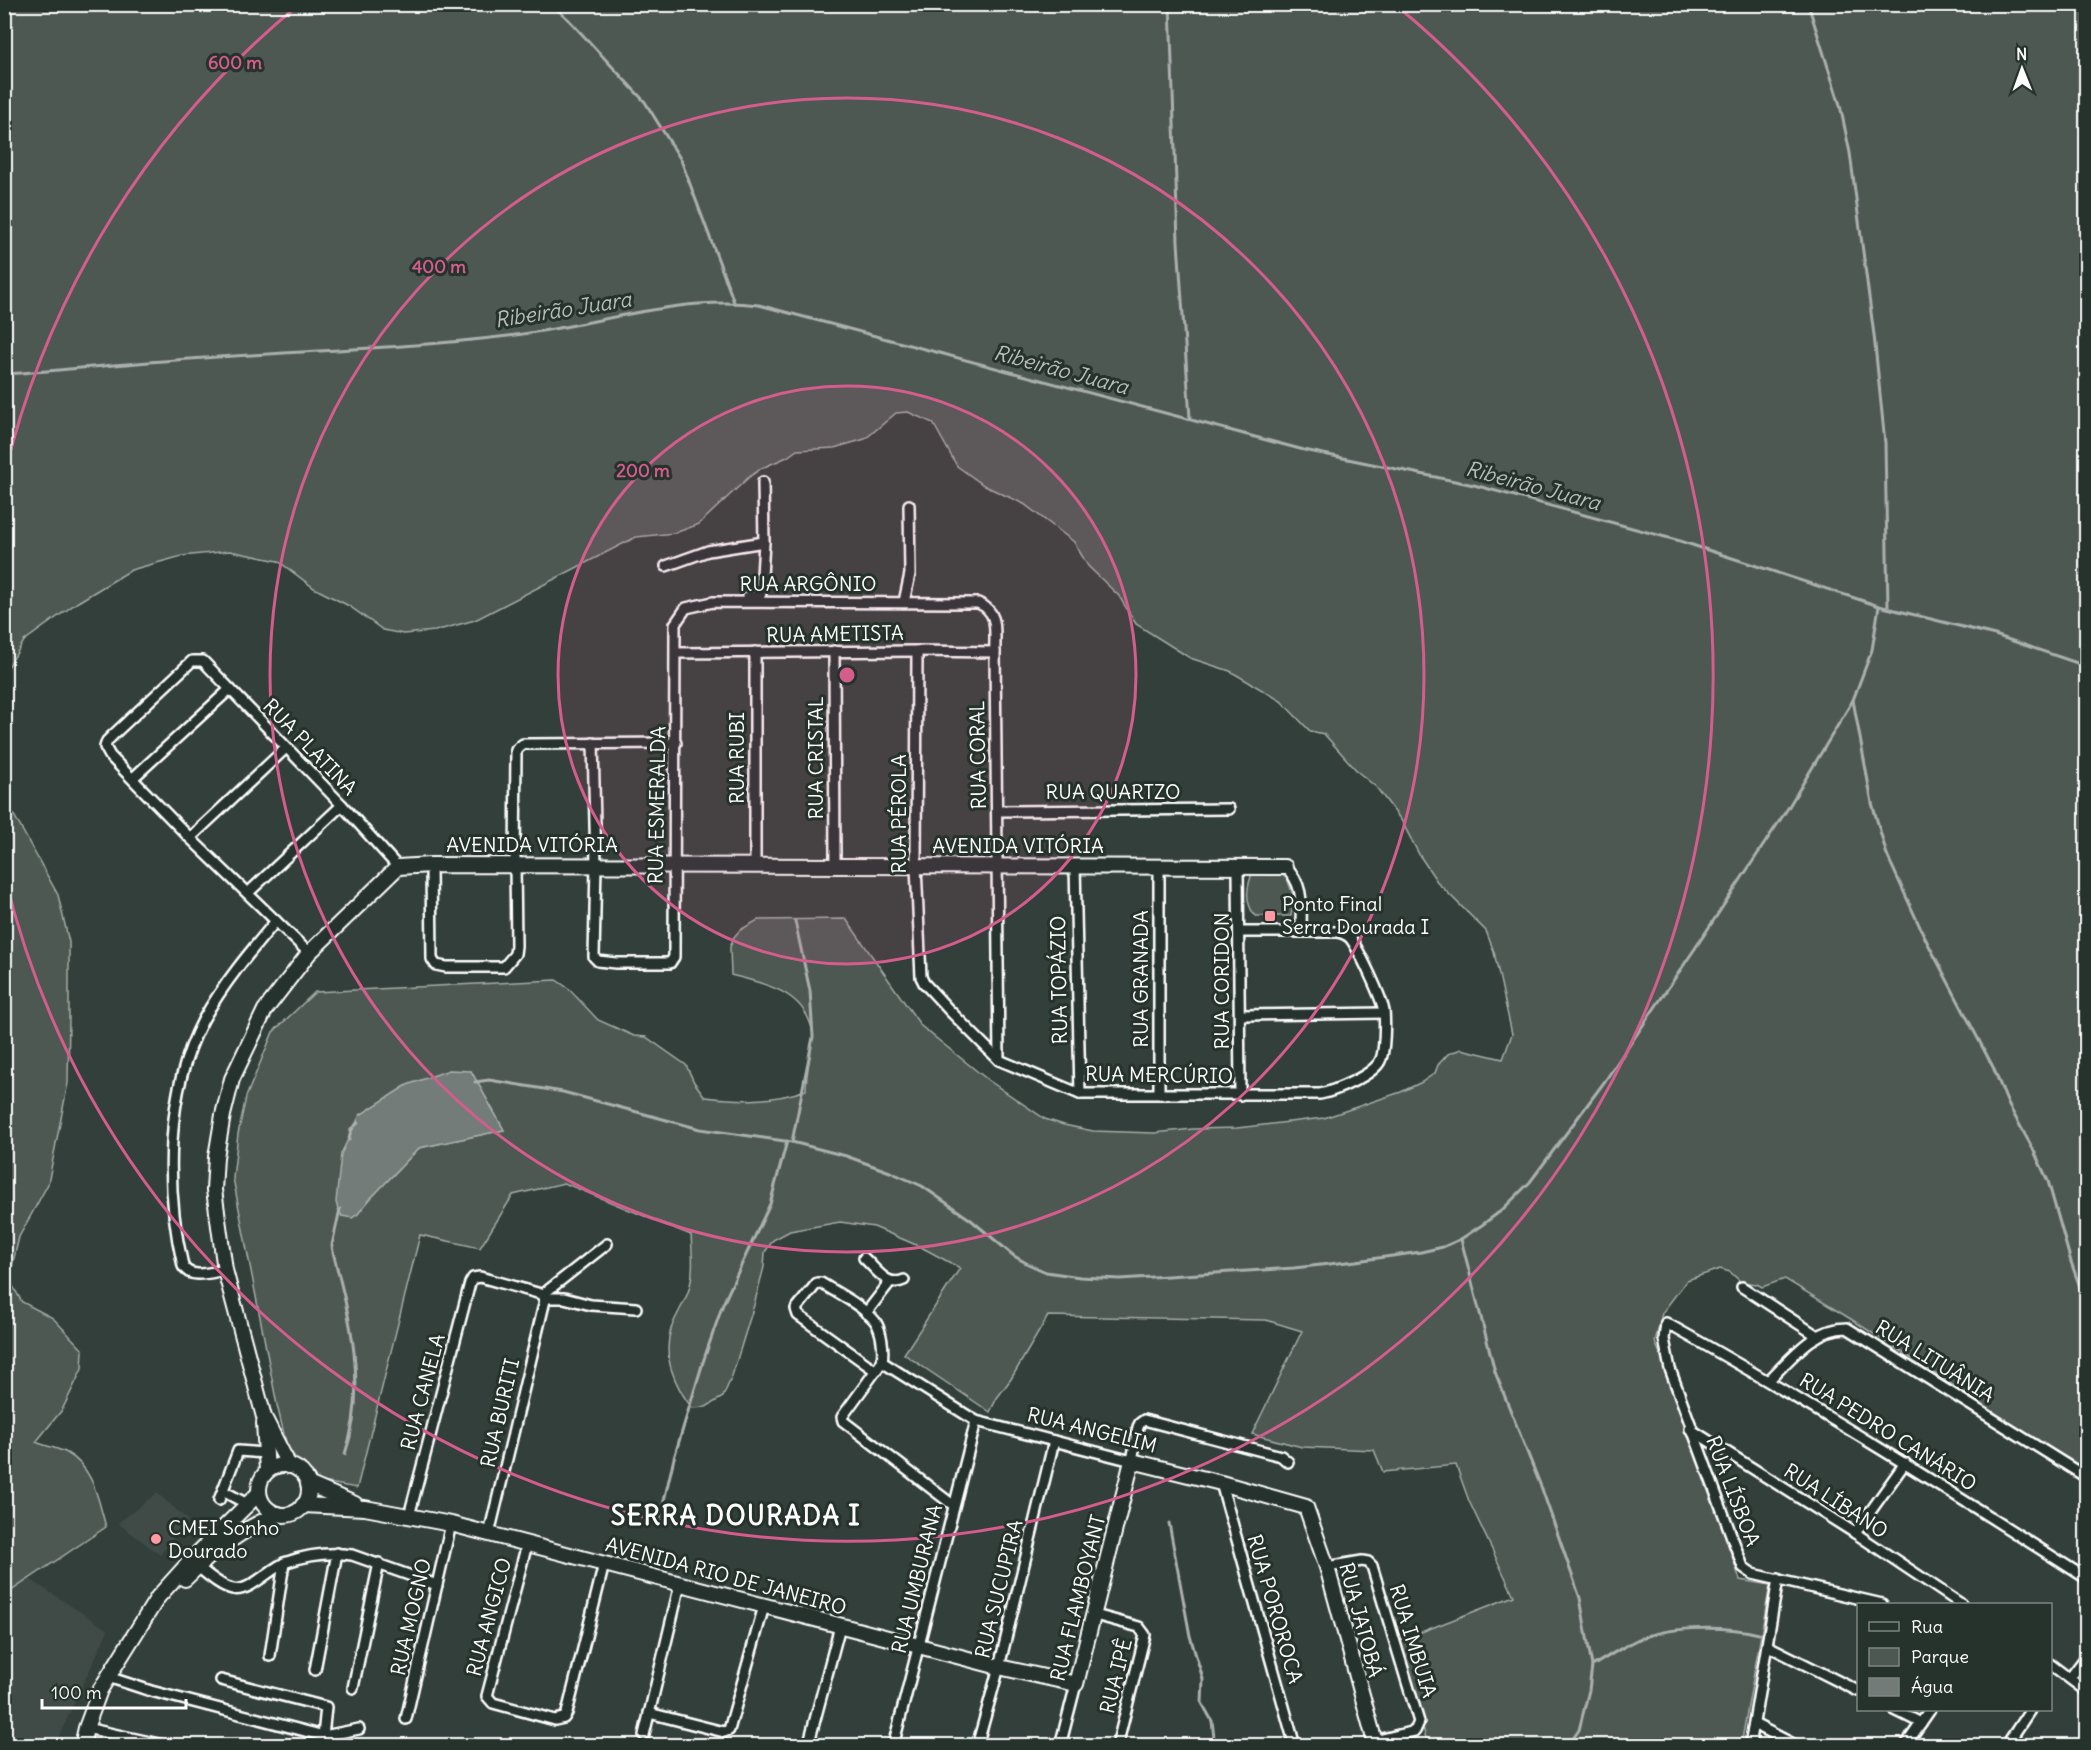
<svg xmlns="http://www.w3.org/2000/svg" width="2091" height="1750" viewBox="0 0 2091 1750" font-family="Delius,sans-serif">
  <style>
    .built { fill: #404c47 }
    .green { fill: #4d5853; stroke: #a6aca9; stroke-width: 1.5; fill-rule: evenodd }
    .water { fill: #737b78; stroke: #abb0ae; stroke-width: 1.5 }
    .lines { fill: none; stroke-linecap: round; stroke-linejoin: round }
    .stream { stroke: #abb0ae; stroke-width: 3 }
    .street-casing { stroke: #fff; stroke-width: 14 }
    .secondary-casing { stroke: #fff; stroke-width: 18 }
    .street { stroke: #26332d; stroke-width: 9 }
    .secondary { stroke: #26332d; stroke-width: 14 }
    .ring { fill: none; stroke: #d45d8c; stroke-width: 3 }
    .poi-dot { fill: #ff9aa2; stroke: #26332d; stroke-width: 2 }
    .labels { text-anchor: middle; stroke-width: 6; stroke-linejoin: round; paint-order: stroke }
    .street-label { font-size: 20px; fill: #fff; stroke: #26332d }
    .poi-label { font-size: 20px; fill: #fff; stroke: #26332d; text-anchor: start }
    .water-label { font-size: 21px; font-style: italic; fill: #b9bdbc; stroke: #26332d }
    .district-label { font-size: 26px; font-weight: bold; letter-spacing: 1.5px; fill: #fff; stroke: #26332d }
    .centre { fill: #d45d8c; stroke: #26332d; stroke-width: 3 }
    .ring-label { font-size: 18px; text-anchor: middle; font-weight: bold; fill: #d45d8c; stroke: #26332d; stroke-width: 6; stroke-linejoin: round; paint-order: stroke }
  </style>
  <rect width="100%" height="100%" fill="#333f3a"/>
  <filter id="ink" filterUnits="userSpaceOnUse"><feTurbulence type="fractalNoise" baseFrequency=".0167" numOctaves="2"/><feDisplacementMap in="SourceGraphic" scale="12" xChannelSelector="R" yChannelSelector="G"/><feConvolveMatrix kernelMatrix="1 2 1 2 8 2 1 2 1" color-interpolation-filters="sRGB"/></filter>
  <g filter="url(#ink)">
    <g class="built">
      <path d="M157 1493 188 1520 160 1555 118 1523Z"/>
      <path d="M19 1572 108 1630 55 1745 5 1746V1591Z"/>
    </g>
    <g class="green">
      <path d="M5 5H2086V1472L1854 1321 1785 1279 1762 1287 1757 1284 1741 1282 1730 1272 1720 1269 1687 1280 1662 1313 1655 1342 1686 1415 1740 1580 1770 1585 1741 1745H1428L1398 1641 1514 1596 1469 1501 1456 1465 1383 1472 1374 1450 1302 1447 1252 1434 1302 1331 1266 1320 1048 1316 1011 1379 997 1398 990 1412 904 1354 960 1268 921 1247 874 1227 840 1222 790 1231 773 1240 765 1252 764 1267 754 1305 732 1376 723 1397 706 1407 692 1408C675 1386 662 1357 671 1329 676 1314 686 1302 690 1286 694 1269 692 1252 691 1235L564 1183 513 1195 480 1248 420 1235 357 1488 311 1480 287 1446 277 1405 233 1178 238 1134 246 1097 273 1032 315 992 556 980 568 988 598 1020 634 1036 646 1037 686 1065 694 1082 705 1097C741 1101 772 1102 806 1090 806 1070 812 1053 813 1034 813 1029 811 1025 809 1020 796 989 761 983 731 975L730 947 734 937 740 930 758 920 846 919 921 1026 988 1080 1045 1119 1064 1125 1093 1131 1154 1133 1193 1129 1237 1128 1324 1118 1401 1092 1422 1082 1435 1073 1438 1065 1448 1054 1461 1049 1503 1059 1512 1034 1494 952 1486 931 1438 883 1420 856 1401 820 1376 787 1358 772 1324 734 1310 731 1281 701 1230 671 1190 658 1136 624 1119 596 1088 566 1074 542 1024 504 985 486 957 466 933 423 908 412 896 413 865 439 834 448 797 450 787 457 762 468 748 478 699 524 675 533 636 537 475 620 435 631 403 634 383 630 349 606 314 588 278 561 230 551 182 556 131 570 78 602 24 641 5 672ZM471 1071 504 1130 419 1148 370 1199 357 1215 342 1216Z"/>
      <path d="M4 797 58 895 69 942V1017L68 1083 48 1184 19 1237 9 1279 22 1302 53 1318 83 1350 82 1369 62 1410 36 1442C45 1446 58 1448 67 1453 94 1468 98 1500 106 1527L5 1595Z"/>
      <path d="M1268 867 1287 878 1294 898 1291 916H1255C1244 901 1247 886 1253 871Z"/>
    </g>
    <path class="water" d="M449 1070 471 1071 504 1130 419 1148 370 1199 357 1215 352 1218 342 1216 338 1210 336 1202 341 1154 360 1115 407 1085Z"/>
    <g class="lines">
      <g class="stream">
        <path d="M551 4 568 19 645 102 681 160 734 302"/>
        <path d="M1170 4 1178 242 1190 418"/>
        <path d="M1808 4 1840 105 1850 153 1874 335 1885 443 1888 608"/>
        <path d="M4 374C67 370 128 363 190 359 296 351 402 349 508 336 591 327 674 295 759 305L1304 450 1474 485 1680 541 1879 606 1995 635 2086 666"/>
        <path d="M1853 700 1872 803 1887 855 1925 938 1993 1067 2008 1104 2033 1149 2048 1181 2071 1262 2084 1298"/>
        <path d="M475 1082 489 1080 563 1092 700 1129 792 1142 846 1156 890 1172 922 1186 971 1220 1014 1256 1028 1264 1046 1272 1080 1277 1120 1279 1294 1268 1356 1261 1421 1252 1443 1247 1461 1239 1482 1225 1502 1210 1530 1182 1605 1081 1694 950 1788 808 1853 700 1872 650 1879 606"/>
        <path d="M349 1140 351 1129 358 1123"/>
        <path d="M792 1142 813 1037 810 991 795 921"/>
        <path d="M340 1209 332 1245 333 1252C350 1318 368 1387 345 1454"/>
        <path d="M1461 1239 1495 1372 1542 1489 1580 1598 1592 1666 1589 1690 1579 1730 1568 1746"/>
        <path d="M659 1522 674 1458 703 1362 723 1304 770 1204 787 1141"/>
        <path d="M1169 1523 1190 1636 1203 1679 1202 1703 1212 1721 1215 1746"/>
        <path d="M1592 1666C1608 1657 1626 1644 1644 1637 1675 1626 1728 1626 1759 1634"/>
      </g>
      <defs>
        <g id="street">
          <path d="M666 566 708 551 764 542"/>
          <path d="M748 597 760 596 761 593 764 542 763 482"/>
          <path d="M904 602 910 574 909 505"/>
          <path d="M834 651 835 865"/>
          <path d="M917 651 916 866 921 977 924 983 949 1010 999 1060 1080 1094H1320C1335 1091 1373 1075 1380 1061 1385 1053 1385 1021 1384 1011 1381 996 1360 952 1351 939 1348 935 1344 934 1339 932H1240"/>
          <path d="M676 653 917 651 995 652"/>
          <path d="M593 743 596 864 594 957 598 961 616 963H670L674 957 675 624 686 608 713 602 978 603C1000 612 994 632 995 652L999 1060"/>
          <path d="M133 778 230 689"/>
          <path d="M997 811 1229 809"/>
          <path d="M190 838 286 748"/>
          <path d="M755 864V652"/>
          <path d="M431 865 432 959 436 965 446 967H504L515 954 516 946 515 864 516 750 523 744H528L676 743"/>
          <path d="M1075 865 1080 1094"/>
          <path d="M1159 866V1093"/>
          <path d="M1238 867 1240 1095"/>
          <path d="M1285 867C1305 884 1301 907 1301 931"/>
          <path d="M248 893 342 805"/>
          <path d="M309 953 190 838 110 756 105 747 107 741 113 735 192 661H203L342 805 398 867"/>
          <path d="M1241 1015 1384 1013"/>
          <path d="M864 1258C876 1269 887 1288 904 1280"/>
          <path d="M225 1270C212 1272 190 1280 183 1266 165 1189 165 1092 203 1020 223 984 249 953 276 921"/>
          <path d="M1742 1287 1816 1335"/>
          <path d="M542 1295 607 1244"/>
          <path d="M544 1298H564L591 1305 636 1308"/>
          <path d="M866 1313 890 1282"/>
          <path d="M882 1362 976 1421 1132 1461 1138 1427 1140 1423 1144 1420 1281 1456 1288 1462"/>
          <path d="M876 1371 798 1315 796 1309 817 1283H821C837 1293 863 1306 875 1321 882 1331 884 1350 882 1362L842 1417 843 1421 953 1505"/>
          <path d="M1769 1380C1791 1359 1813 1328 1847 1328L2086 1477"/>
          <path d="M1690 1429 1855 1533 1961 1604"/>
          <path d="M1221 1483 1295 1746"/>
          <path d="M223 1491 247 1504"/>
          <path d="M219 1500 238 1451 266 1453"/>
          <path d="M409 1516 470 1283 473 1278 480 1277 541 1294 545 1300 489 1534"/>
          <path d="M1855 1533 1905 1463"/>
          <path d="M527 1544 487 1696 493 1703 555 1720 564 1718 567 1713 604 1564"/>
          <path d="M198 1567C207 1574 221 1587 233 1589 250 1593 271 1567 287 1562 307 1555 330 1552 352 1555L437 1585"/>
          <path d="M1327 1567 1362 1561 1368 1562 1372 1566 1419 1722 1415 1731 1374 1741"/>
          <path d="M1882 1604 1753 1574 1743 1567 1670 1369 1664 1339 1666 1323C1810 1403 1948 1490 2086 1578"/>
          <path d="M1095 1615 1139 1627 1145 1635 1117 1746"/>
          <path d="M1768 1646 1858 1691"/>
          <path d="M270 1656 284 1563"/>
          <path d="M2050 1664 2086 1691"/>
          <path d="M315 1670 337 1553"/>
          <path d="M108 1677 151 1691 324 1736 359 1729"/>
          <path d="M2070 1678 2086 1657"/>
          <path d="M221 1680 326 1707 322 1746"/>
          <path d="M353 1688 379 1563"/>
          <path d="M1895 1710 1921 1723"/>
          <path d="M649 1713 724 1732 729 1730 764 1606"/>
          <path d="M406 1719 451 1524"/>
          <path d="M1754 1724 1797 1746"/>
          <path d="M86 1728 168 1746"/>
          <path d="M644 1735 680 1584"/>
          <path d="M808 1746 840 1626"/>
          <path d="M893 1746 976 1421"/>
          <path d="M977 1746 999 1667 1054 1441"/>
          <path d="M1060 1746 1076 1684"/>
          <path d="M1750 1746 1778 1579"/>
          <path d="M1905 1746 1930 1710"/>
          <path d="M2006 1746 2030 1710"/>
        </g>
        <g id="secondary">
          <path d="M264 1423 267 1471"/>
          <circle cx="284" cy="1490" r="25"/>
          <path d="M289 1466 264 1417 225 1270 214 1190 216 1157 223 1115 232 1079 265 1010 309 953 398 867 431 865 1285 867"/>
          <path d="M308 1484 355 1504"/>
          <path d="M303 1505 365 1508 451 1524 999 1667 1076 1684 1132 1461 1221 1483 1306 1507 1327 1567 1376 1746"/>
          <path d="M185 1579C213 1551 242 1529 278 1514"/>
          <path d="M82 1746 86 1728 100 1690 158 1597 195 1556 259 1493"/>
        </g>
      </defs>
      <use href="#street" class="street-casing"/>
      <use href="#secondary" class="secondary-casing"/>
      <use href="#street" class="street"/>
      <use href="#secondary" class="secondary"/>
    </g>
  </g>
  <circle cx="847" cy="675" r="289" fill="#d45d8c" fill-opacity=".12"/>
  <g class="ring">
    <circle cx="847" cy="675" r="289"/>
    <circle cx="847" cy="675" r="577"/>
    <path d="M5 473A866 866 0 0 1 296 7M1398 7A866 866 0 1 1 5 877"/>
  </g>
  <g class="poi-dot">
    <rect x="1264" y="910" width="12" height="12" rx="3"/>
    <circle cx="156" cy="1539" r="6"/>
  </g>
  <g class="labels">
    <g class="street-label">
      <text x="808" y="591">RUA ARGÔNIO</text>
      <text transform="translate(835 634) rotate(-1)" y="7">RUA AMETISTA</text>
      <text transform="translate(310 747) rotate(46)" y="7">RUA PLATINA</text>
      <text transform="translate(978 755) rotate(-91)" y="7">RUA CORAL</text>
      <text transform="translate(737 758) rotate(-90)" y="7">RUA RUBI</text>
      <text transform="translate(816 758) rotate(-90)" y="7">RUA CRISTAL</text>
      <text x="1113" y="799">RUA QUARTZO</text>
      <text transform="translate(657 805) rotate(-89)" y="7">RUA ESMERALDA</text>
      <text transform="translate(899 814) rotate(-90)" y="7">RUA PÉROLA</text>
      <text x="532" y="852">AVENIDA VITÓRIA</text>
      <text x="1018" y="853">AVENIDA VITÓRIA</text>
      <text transform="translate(1141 979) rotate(-90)" y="7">RUA GRANADA</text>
      <text transform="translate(1059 980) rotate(-91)" y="7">RUA TOPÁZIO</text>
      <text transform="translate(1222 981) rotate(-90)" y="7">RUA CORIDON</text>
      <text transform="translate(1159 1075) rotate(1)" y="7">RUA MERCÚRIO</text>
      <text transform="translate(1935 1361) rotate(32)" y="7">RUA LITUÂNIA</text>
      <text transform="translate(423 1392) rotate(-75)" y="7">RUA CANELA</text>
      <text transform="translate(500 1413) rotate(-77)" y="7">RUA BURITI</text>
      <text transform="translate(1092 1430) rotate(14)" y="7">RUA ANGELIM</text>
      <text transform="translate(1888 1432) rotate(32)" y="7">RUA PEDRO CANÁRIO</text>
      <text transform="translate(1733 1491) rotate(69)" y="7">RUA LÍSBOA</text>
      <text transform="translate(1836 1501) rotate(33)" y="7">RUA LÍBANO</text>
      <text transform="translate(726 1576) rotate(15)" y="7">AVENIDA RIO DE JANEIRO</text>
      <text transform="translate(917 1579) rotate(-76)" y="7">RUA UMBURANA</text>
      <text transform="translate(999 1589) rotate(-76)" y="7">RUA SUCUPIRA</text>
      <text transform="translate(1078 1598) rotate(-76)" y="7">RUA FLAMBOYANT</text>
      <text transform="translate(1275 1609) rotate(74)" y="7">RUA POROROCA</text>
      <text transform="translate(411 1617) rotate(-77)" y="7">RUA MOGNO</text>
      <text transform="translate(489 1617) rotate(-75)" y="7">RUA ANGICO</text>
      <text transform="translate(1361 1620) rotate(75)" y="7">RUA JATOBÁ</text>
      <text transform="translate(1413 1641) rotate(73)" y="7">RUA IMBUIA</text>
      <text transform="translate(1116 1676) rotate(-76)" y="7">RUA IPÊ</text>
    </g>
    <g class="poi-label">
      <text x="1282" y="911">Ponto Final<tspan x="1282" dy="23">Serra Dourada I</tspan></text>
      <text x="168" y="1535">CMEI Sonho<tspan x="168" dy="23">Dourado</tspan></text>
    </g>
    <g class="water-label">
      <text transform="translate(563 310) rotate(-9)" y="7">Ribeirão Juara</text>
      <text transform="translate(1061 370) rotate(15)" y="7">Ribeirão Juara</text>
      <text transform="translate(1533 486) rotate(15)" y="7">Ribeirão Juara</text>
    </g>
    <g class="district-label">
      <text x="736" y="1525">SERRA DOURADA I</text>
    </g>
  </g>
  <circle cx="847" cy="675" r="9" class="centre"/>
  <g class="ring-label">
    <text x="235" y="69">600 m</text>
    <text x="439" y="273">400 m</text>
    <text x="643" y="477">200 m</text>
  </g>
  <rect width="2091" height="1750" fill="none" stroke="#26332d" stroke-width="24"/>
  <rect x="12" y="12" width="2067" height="1726" fill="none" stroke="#fff" stroke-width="2" filter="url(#ink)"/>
  <rect x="1857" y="1603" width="195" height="108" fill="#26332d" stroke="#7d8581" stroke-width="1.5"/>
  <rect x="1869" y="1622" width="30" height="9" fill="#26332d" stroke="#7d8581" stroke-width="1.5"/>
  <text x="1911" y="1633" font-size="18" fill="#ffffff">Rua</text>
  <rect x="1869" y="1648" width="30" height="18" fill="#4d5853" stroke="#7d8581" stroke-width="1.5"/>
  <text x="1911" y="1663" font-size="18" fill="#ffffff">Parque</text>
  <rect x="1869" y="1678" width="30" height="18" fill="#737b78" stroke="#7d8581" stroke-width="1.5"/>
  <text x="1911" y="1693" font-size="18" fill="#ffffff">Água</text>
  <g transform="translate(2022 69) rotate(359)" stroke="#26332d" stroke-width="4.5" paint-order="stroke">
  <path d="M0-4.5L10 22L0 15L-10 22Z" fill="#ffffff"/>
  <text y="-9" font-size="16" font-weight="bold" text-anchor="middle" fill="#ffffff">N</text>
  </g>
  <path d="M42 1699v9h144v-9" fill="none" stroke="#ffffff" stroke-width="3"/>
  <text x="51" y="1699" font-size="18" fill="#ffffff" stroke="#26332d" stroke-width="4.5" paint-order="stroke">100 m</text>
</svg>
